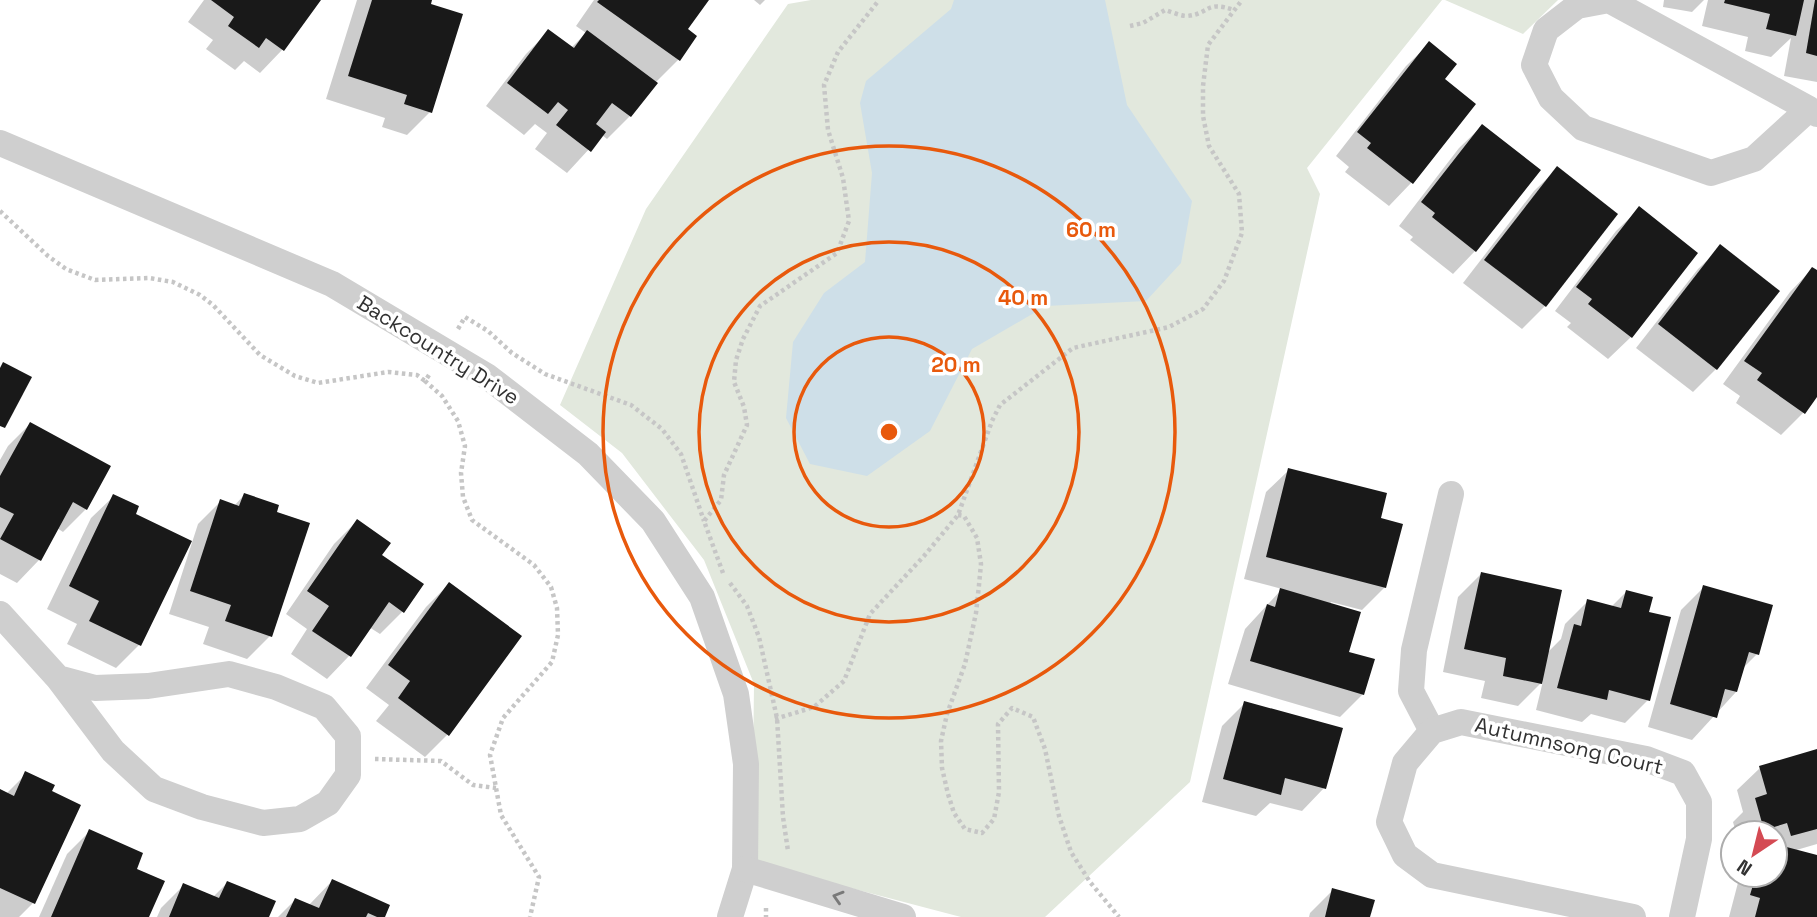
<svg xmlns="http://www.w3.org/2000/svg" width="1817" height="917" viewBox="0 0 1817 917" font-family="'Space Grotesk',sans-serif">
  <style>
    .green { fill: #e2e8dd }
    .water { fill: #cedfe8 }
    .shadow { fill: #0003 }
    .building { fill: #191919 }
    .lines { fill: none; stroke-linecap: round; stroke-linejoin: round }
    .path { stroke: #c6c6c6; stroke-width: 4.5; stroke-dasharray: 3.5 3.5; stroke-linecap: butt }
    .street { stroke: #cfcfcf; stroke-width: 26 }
    .oneway { stroke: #797979 }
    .ring { fill: none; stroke: #e8590c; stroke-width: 3.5 }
    .labels { text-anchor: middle; stroke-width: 7; stroke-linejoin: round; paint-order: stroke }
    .street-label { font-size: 21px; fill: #323232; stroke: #fff }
    .centre { fill: #e8590c; stroke: #fff; stroke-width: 3.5 }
    .ring-label { font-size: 21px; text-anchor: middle; font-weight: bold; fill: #e8590c; stroke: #fff; stroke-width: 7; stroke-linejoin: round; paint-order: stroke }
  </style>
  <rect width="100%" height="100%" fill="#fff"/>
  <g class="green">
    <path d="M811 0H1442L1307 168 1320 194 1190 782 1045 917H961L752 862 754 684 704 560 622 453 560 405 646 209 788 4Z"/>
    <path d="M1445 0H1558L1523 34Z"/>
  </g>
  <path class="water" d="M954 0H1105L1127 105 1192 201 1181 263 1146 301 1046 306 972 349 930 431 867 476 810 464 786 418 793 342 824 293 865 262 872 173 860 103 866 81 951 9Z"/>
  <g class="shadow">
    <path d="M204 0H319L282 50 260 73 244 61 235 70 206 49 213 40 188 22Z"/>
    <path d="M357 0H430V112L407 135 382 127 385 118 326 99Z"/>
    <path d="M594 0H707L686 30 678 60 655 83 630 116 607 139 602 135 567 173 535 149 547 133 535 124 524 135 486 106 526 54 549 31 571 48 586 33 576 26Z"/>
    <path d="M754 0H765L760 5Z"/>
    <path d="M1664 0H1704L1692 12 1663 7Z"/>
    <path d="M1708 0H1817V82L1784 76 1791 38 1771 57 1745 51 1748 37 1702 26Z"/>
    <path d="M1429 44 1443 80 1474 104 1411 183 1389 206 1345 172 1349 167 1336 156 1406 66Z"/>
    <path d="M1482 126 1475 251 1453 274 1410 240 1413 237 1399 226 1459 148Z"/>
    <path d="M1557 169 1616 214 1545 306 1522 329 1463 283 1534 191Z"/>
    <path d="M1639 209 1631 337 1608 359 1567 327 1571 323 1555 311 1616 231Z"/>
    <path d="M1721 247 1777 291 1716 369 1693 392 1636 348 1698 269Z"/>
    <path d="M1812 269 1817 272V394L1803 413 1781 435 1736 403 1740 396 1723 384 1790 292Z"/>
    <path d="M30 424 86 509 63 532 57 528 39 560 17 583 0 574V460L8 446Z"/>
    <path d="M1289 470 1385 587 1362 610 1331 602 1330 605 1363 694 1340 717 1228 684 1245 629 1282 589 1244 579 1266 492Z"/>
    <path d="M244 495 270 636 247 659 203 644 209 627 169 614 198 524 221 501 234 506Z"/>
    <path d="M114 496 134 515 189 542 139 645 116 668 67 644 77 624 47 609 91 518Z"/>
    <path d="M357 521 380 556 403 611 380 634 369 627 349 656 327 679 291 654 307 629 286 614 334 544Z"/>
    <path d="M1481 574 1547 653 1561 639 1565 624 1588 601 1611 607 1626 592 1647 613 1648 700 1625 723 1591 714 1582 722 1536 710 1543 681 1518 706 1481 698 1485 681 1443 672 1458 597Z"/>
    <path d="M449 584 448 734 425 757 376 721 389 705 366 688 426 607Z"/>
    <path d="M1704 587 1757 654 1742 669 1736 692 1692 740 1648 727 1681 610Z"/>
    <path d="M1245 703 1324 788 1302 811 1270 803 1256 816 1202 802 1222 726Z"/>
    <path d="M1817 751V844L1793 851 1817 857V917H1729L1740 875H1775V833H1736L1733 822 1743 812 1737 790 1760 768Z"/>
    <path d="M26 774 33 903 19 917H0V791L6 794Z"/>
    <path d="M90 831 134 870 147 917H39L67 854Z"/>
    <path d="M332 881 383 917H278L295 900 309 905Z"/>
    <path d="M227 883 267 917H157L161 908 184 885 213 897Z"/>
    <path d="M1333 890 1369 917H1309L1310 913Z"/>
  </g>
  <g class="building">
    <path d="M211 0H321L284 51 266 38 259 48 228 26 234 17Z"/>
    <path d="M372 0H432L431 4 463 14 432 113 404 104 407 95 348 76Z"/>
    <path d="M599 0H709L688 29 697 36 680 61 597 2Z"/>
    <path d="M1725 0H1804L1796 36 1766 29 1770 14 1724 3Z"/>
    <path d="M1815 0H1817V56L1806 53Z"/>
    <path d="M548 29 574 48 587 30 658 83 631 117 612 103 596 124 606 132 591 152 556 125 568 110 558 102 548 114 507 83Z"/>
    <path d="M1429 41 1457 64 1445 79 1476 104 1413 184 1367 148 1371 143 1357 132Z"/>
    <path d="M1482 124 1541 170 1476 252 1432 217 1435 213 1421 202Z"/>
    <path d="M1557 166 1618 214 1546 307 1484 260Z"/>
    <path d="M1639 206 1698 253 1632 338 1588 304 1592 299 1576 287Z"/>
    <path d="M1720 244 1780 291 1717 370 1658 324Z"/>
    <path d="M1812 267 1817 270V397L1805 414 1757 380 1762 373 1744 361Z"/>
    <path d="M3 362 32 377 5 428 0 426V368Z"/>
    <path d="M30 422 111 466 87 510 73 502 41 561 0 539 14 514 0 507V476Z"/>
    <path d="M1288 468 1387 493 1381 518 1403 524 1386 588 1266 557Z"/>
    <path d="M244 493 279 505 277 512 310 523 272 637 225 621 231 605 190 591 220 499 239 506Z"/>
    <path d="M113 494 139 506 136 514 192 541 141 646 89 621 99 601 69 586Z"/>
    <path d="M357 519 391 543 382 555 424 584 404 613 389 602 351 657 312 631 329 606 307 591Z"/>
    <path d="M1481 572 1562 590 1542 684 1503 676 1506 658 1464 649Z"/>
    <path d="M449 582 522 636 449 736 398 698 410 681 388 665Z"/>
    <path d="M1703 585 1773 605 1759 655 1749 652 1737 692 1725 689 1717 718 1670 704Z"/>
    <path d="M1280 588 1361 612 1349 652 1375 659 1364 695 1250 661 1267 604 1275 607Z"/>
    <path d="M1626 590 1653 597 1649 612 1671 617 1650 701 1609 690 1607 700 1557 688 1574 624 1581 626 1587 599 1621 608Z"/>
    <path d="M1244 701 1343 728 1326 789 1285 778 1281 795 1223 779Z"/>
    <path d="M1817 749V829L1791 836 1787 823 1764 830 1755 798 1767 794 1759 766Z"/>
    <path d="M25 771 55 785 52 791 81 805 35 904 0 888V789L14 796Z"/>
    <path d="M89 829 143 853 137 869 165 881 149 917H51Z"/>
    <path d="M1775 844 1817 855V917H1755L1760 898 1750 895 1756 875H1775Z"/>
    <path d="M332 879 390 905 385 917H377L368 913 366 917H286L295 898 319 908Z"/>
    <path d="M227 881 276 901 269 917H169L183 883 219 898Z"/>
    <path d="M1332 888 1375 900 1370 917H1325Z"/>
  </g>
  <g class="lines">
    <g class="path">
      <path d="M1130 26 1143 23 1165 10C1172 12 1180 16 1187 16 1210 14 1205 0 1234 10"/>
      <path d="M0 211 48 256 66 269 95 280 149 278 173 282 200 295 213 305 260 355 295 376 318 383 388 372 417 375 425 381"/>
      <path d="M458 329 465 317 488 331 512 353 545 374 631 405 662 429 681 454 704 521"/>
      <path d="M429 375 425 381 442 396 458 421 465 446 461 473 463 497 472 520 534 565 551 587 557 608 558 635 552 662 503 718 490 755 501 815 539 877 530 917"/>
      <path d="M958 515 964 516 977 538 981 564 979 585 976 613 965 664 947 714 941 741 942 768 948 794 954 813 965 829 982 833 994 819 999 792 998 724 1012 708 1033 717 1045 749 1059 816 1071 852 1090 882 1119 917"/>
      <path d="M723 573 704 521 721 500 724 475 747 425 744 407 734 382 736 360 743 339 760 306 837 253 849 221 843 178 828 130 824 85 838 52 879 0"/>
      <path d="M730 583 747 606 759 637 777 718 783 817 788 851"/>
      <path d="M775 719 814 707 844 681 870 614 924 556 958 515 992 421 1000 405 1073 348 1169 327 1203 309 1224 281 1242 233 1239 194 1209 146 1203 116V86L1208 45 1242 0"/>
      <path d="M375 759 441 761 473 785 496 788"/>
      <path d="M766 908V917"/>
    </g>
    <g class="street">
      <path d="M1809 109 1754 159 1711 173 1583 128 1551 98 1534 65 1546 30 1577 6 1609 0 1809 109 1817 114"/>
      <path d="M0 143 332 284 488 377 588 454 653 521 702 597 736 694 746 764 745 869 730 917"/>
      <path d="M0 614 58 678 113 751 154 789 202 807 263 823 300 819 328 803 348 775V736L324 707 276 687 229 674 148 686 95 688 58 678"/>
      <path d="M1432 731 1411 691 1414 650 1451 494"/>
      <path d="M745 869 903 917"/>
      <path d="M1633 917 1432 875 1405 855 1389 822 1405 763 1432 731 1461 722 1646 759 1683 773 1699 802V839L1682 917"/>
    </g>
  </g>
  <defs><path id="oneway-chevron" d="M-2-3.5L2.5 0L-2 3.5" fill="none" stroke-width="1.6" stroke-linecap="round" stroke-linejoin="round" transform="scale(1.75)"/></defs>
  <use class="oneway" href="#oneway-chevron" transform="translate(838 897) rotate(-163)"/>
  <g class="ring">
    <circle cx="889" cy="432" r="95"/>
    <circle cx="889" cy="432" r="190"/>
    <circle cx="889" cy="432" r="286"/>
  </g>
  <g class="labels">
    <g class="street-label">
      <text transform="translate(438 350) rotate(32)" y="7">Backcountry Drive</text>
      <text transform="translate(1569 746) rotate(13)" y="7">Autumnsong Court</text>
    </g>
  </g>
  <circle cx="889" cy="432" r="10" class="centre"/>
  <g class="ring-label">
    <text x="1091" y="237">60 m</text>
    <text x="1023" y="305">40 m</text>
    <text x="956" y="372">20 m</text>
  </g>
  <g transform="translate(1754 854) rotate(215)"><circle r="33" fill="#ffffff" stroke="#adadad" stroke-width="2"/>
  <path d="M0-5L12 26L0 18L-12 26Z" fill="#d44a53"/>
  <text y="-10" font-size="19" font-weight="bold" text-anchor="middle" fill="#323232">N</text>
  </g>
</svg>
